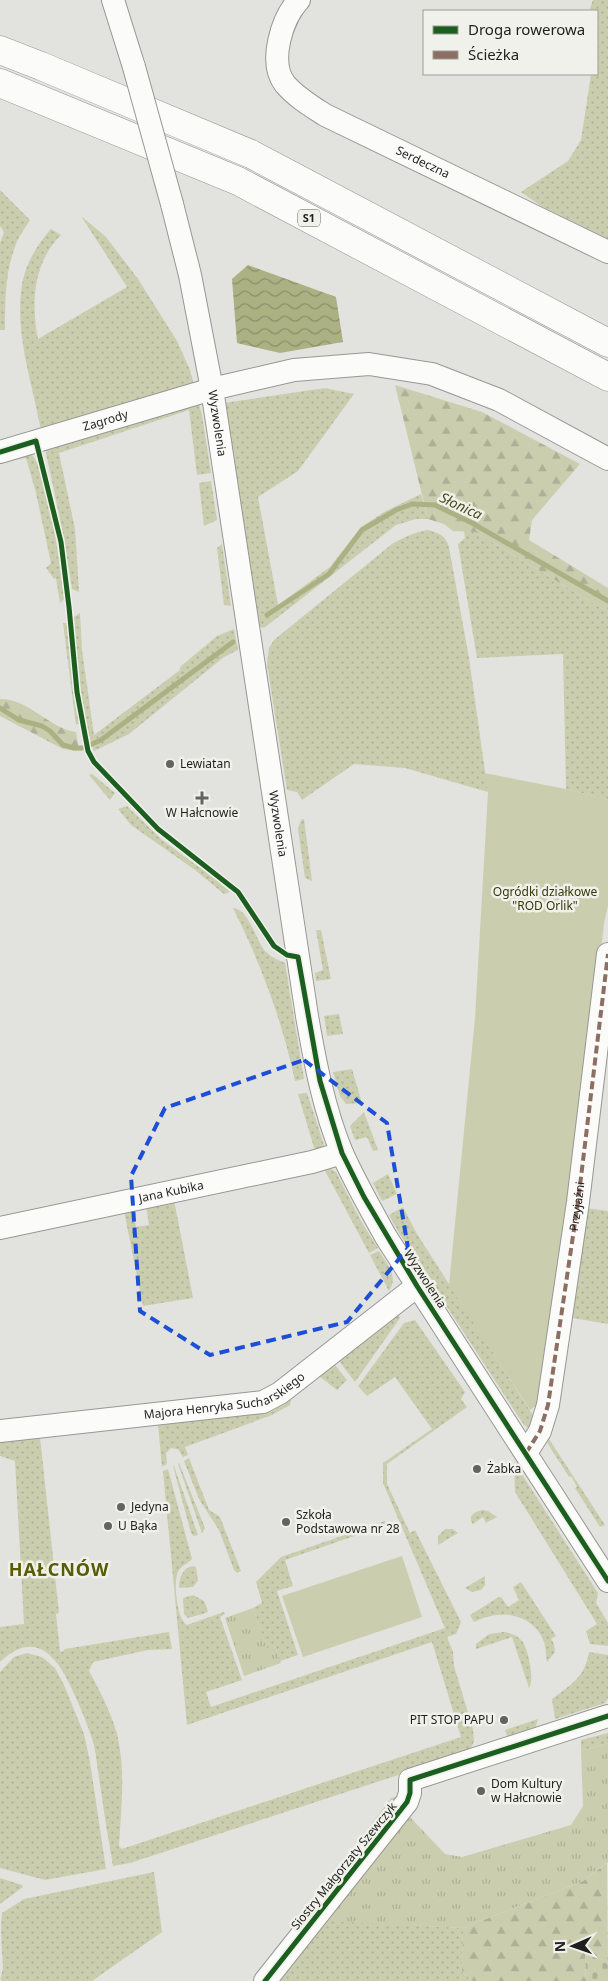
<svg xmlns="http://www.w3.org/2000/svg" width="608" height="1981" viewBox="0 0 608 1981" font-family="'Noto Sans',sans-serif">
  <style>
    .grass { fill: url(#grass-dots) }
    .forest { fill: url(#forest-firs) }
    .cemetery { fill: url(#cemetery-stones) }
    .park { fill: url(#park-tufts) }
    .garden { fill: #caceaf }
    .water { fill: url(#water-waves) }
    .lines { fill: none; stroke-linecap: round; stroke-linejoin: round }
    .stream { stroke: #acb183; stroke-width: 5 }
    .minor-casing { stroke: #979794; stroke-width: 24 }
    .highway-casing { stroke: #979794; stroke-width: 29 }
    .minor { stroke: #fbfbfa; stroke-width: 22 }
    .highway { stroke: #fbfbfa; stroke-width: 28 }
    .minor-bridge-casing { stroke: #979794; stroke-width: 24; stroke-linecap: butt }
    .minor-bridge { stroke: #fbfbfa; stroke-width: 22 }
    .quiet { stroke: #8d6e63; stroke-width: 4; stroke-dasharray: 8 4; stroke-linecap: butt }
    .cycleway-casing { stroke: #f0f1ea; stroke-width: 8 }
    .cycleway { stroke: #1b5e20; stroke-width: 5 }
    .marked { fill: none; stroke: #1d4ed8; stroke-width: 4; stroke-dasharray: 10 6; stroke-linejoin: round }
    .poi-dot { fill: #636461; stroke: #f0f1ea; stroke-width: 2 }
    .labels { text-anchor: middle; stroke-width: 5; stroke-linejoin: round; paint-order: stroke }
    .shield { fill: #f0f1ea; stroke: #5e5e5a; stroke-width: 1 }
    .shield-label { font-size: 11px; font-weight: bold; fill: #1f1f1d }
    .street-label { font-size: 12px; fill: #1f1f1d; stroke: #f0f1ea }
    .poi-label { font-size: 12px; fill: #1f1f1d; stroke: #f0f1ea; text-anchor: start }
    .park-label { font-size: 12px; fill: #373a07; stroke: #f0f1ea }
    .water-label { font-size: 14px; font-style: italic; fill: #484c1c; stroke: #f0f1ea }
    .district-label { font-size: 18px; font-weight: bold; letter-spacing: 1px; fill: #585c04; stroke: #f0f1ea }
  </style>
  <defs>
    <pattern id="grass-dots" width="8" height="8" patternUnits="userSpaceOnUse" patternTransform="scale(1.25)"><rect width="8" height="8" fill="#caceaf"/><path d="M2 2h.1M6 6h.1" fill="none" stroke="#adb096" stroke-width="1.8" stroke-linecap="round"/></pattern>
    <pattern id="forest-firs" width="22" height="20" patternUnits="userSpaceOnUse" patternTransform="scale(1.25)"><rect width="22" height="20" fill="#caceaf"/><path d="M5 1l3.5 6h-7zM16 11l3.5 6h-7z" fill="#adb096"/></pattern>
    <pattern id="cemetery-stones" width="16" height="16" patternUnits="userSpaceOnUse" patternTransform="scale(1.25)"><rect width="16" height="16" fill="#caceaf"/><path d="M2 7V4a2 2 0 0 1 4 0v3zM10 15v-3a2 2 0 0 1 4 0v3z" fill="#adb096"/></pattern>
    <pattern id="park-tufts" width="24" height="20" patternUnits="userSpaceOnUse" patternTransform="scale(1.25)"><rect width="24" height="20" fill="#caceaf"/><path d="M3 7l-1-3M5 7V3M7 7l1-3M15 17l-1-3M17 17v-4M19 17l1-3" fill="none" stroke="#adb096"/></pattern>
    <pattern id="water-waves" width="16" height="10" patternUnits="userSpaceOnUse" patternTransform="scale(1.25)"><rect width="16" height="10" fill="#acb183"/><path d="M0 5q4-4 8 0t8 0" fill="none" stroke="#8b8f6b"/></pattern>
  </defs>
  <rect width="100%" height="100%" fill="#e2e3de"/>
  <g class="grass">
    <path d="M593 0H608V239L541 206 521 192 568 161 581 140 591 74H597V11H589Z"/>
    <path d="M0 190 30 220C25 228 19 236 16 244 5 272 5 301 5 330H0V243L4 232 0 226Z"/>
    <path d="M81 216 106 237 138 279 177 341 190 370 202 415 211 473 197 475 189 410 59 453 75 529 79 592 72 589C63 526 48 464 35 402 27 366 17 330 21 293 23 268 35 247 51 229L61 235C33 262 31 304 38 339L127 287Z"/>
    <path d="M325 388 354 394 298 471 258 497 278 605 330 567 361 527 386 511 421 494 428 519H416L396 525 264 628 260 627 224 403Z"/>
    <path d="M30 453C48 465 61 573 64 599L60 603 56 578 54 579 46 568 51 563 36 493 26 458 14 460 15 456Z"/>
    <path d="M211 481 217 520 204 526 199 483Z"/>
    <path d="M428 530C439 533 446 536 449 547L469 658 488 792 405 768 354 764 302 800 297 792 287 790 267 664 269 648 274 640 392 544C404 537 415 532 428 530Z"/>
    <path d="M464 531 475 532 608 612V800L566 789 563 654 477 658 458 544 465 538Z"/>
    <path d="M222 544 231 606 224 605 217 548Z"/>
    <path d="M80 613 82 650 94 735 180 670V667L217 636 234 629 238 650 224 657 129 734 94 751C79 708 76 662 74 617Z"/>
    <path d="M63 623H67L80 723 76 725Z"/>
    <path d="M92 774 115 793 110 800 89 775Z"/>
    <path d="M127 806 161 839 215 879 230 892 224 894 195 870 131 825 118 809Z"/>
    <path d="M304 819 312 881 305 878 298 829 301 820Z"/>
    <path d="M233 908C248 908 256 940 265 951 271 957 278 960 285 963L304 1079 295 1081C282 1020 261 964 233 908Z"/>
    <path d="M316 930H321L331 979 316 981 315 973 323 970Z"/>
    <path d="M339 1014 343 1034 327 1036 324 1016Z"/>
    <path d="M352 1069 362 1103 346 1104 340 1096 333 1072Z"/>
    <path d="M307 1093 324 1145 319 1153 315 1151 298 1094Z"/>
    <path d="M364 1112 378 1150 373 1151 367 1137 355 1140 350 1126Z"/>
    <path d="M330 1168 336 1172 362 1223 378 1248 369 1253 324 1169Z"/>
    <path d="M388 1174 397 1194 382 1201 373 1183Z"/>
    <path d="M174 1200 193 1298 143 1306 124 1211 133 1209 136 1227 149 1225 146 1206Z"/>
    <path d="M403 1207 417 1234 536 1420 529 1428 524 1425 399 1233 389 1215Z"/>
    <path d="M586 1208 608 1211V1324L567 1317Z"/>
    <path d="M379 1251C387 1264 399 1277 389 1291L370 1255Z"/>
    <path d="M397 1313 400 1318 355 1382 339 1361Z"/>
    <path d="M415 1320 465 1392 461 1399 467 1407 387 1464V1484L410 1533 415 1530 461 1622 456 1634 447 1637 453 1652 454 1666 473 1729 474 1741 471 1748 453 1757 130 1863 113 1866C109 1841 104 1816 101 1790 98 1775 97 1760 94 1745 89 1729 83 1713 76 1698 61 1663 39 1625 0 1662V1627L24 1624 15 1461 0 1456V1441L40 1437 59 1613 56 1614 60 1651 62 1652 65 1649 169 1632 172 1649 148 1650 93 1662 89 1671C100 1691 111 1712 117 1734 126 1771 121 1809 119 1846L122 1849 461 1737 432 1642 187 1725 163 1471 168 1469 192 1559C188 1564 181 1565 178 1572 173 1582 177 1620 187 1625L224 1612 225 1614 220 1617 242 1680 206 1692 211 1707 445 1628 383 1483V1463L432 1429 395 1377 367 1396 358 1386 404 1323Z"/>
    <path d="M334 1364 347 1380 337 1390 320 1377Z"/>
    <path d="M291 1400 290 1405 272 1415 185 1447 188 1455 183 1457 178 1449 171 1448 166 1453 167 1464 162 1467 158 1425 271 1412Z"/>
    <path d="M551 1431 549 1439 605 1525 600 1527 575 1488 577 1487 571 1476 569 1477 548 1444 547 1441Z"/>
    <path d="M189 1458 209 1510 220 1517 241 1571 237 1573 234 1570 219 1530 199 1499 184 1461Z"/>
    <path d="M514 1462 598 1593 596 1603 608 1623V1646L590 1644 586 1631 597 1624 515 1492Z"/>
    <path d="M179 1463 205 1528 202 1533 178 1464Z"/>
    <path d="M173 1466H174L198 1535 194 1536 191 1533Z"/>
    <path d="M483 1510 488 1511 497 1517 486 1523 483 1517 473 1524C467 1516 475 1511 483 1510Z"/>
    <path d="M385 1521 386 1525 285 1560 293 1586 277 1591 298 1655 280 1661 275 1646 267 1649 253 1608 251 1609 262 1603 256 1582 281 1557Z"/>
    <path d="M445 1529H453L458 1533 438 1545V1536Z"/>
    <path d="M192 1566 196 1567 198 1581 193 1587 179 1588C179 1578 182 1569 192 1566Z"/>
    <path d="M485 1576V1585L481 1590 472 1592 465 1588Z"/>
    <path d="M521 1582 556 1636 551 1639 554 1644 555 1652 547 1662C546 1656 546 1649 544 1642 533 1612 498 1609 474 1622L470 1615 499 1597H501L508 1607 519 1600 513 1587Z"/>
    <path d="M193 1595 204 1601 208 1611 206 1613 188 1618 184 1614 183 1598Z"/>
    <path d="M504 1632C511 1633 517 1635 522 1641 528 1648 535 1680 529 1688L512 1637 476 1649V1644L489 1634Z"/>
    <path d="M589 1652 608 1655V1698L605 1703 555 1719 552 1699C572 1684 585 1677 589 1652Z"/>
    <path d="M27 1653 42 1657 55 1668 64 1685 84 1734 90 1762 106 1869 45 1880 0 1868V1672L14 1657Z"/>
    <path d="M538 1719 535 1729 508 1739 505 1730Z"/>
    <path d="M608 1733V1743L581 1751V1740Z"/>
    <path d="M399 1796 339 1878H331L391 1798Z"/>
    <path d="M154 1872 162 1932 92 1981H1C0 1975 3 1972 3 1966 2 1950 0 1928 2 1913L24 1899Z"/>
    <path d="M0 1878 22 1885 23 1887 0 1904Z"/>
    <path d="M325 1920 463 1928 462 1972 473 1981H274Z"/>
  </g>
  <g class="forest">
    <path d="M395 385 482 412 580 464 532 520 529 540 608 588V612L475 532 453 531 444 524 428 519Z"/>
    <path d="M0 699C30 699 48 728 76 732L79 751 63 749 0 716Z"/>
    <path d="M607 1863 608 1965 585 1944 586 1981H473L462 1972 463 1928 583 1881Z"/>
  </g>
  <path class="cemetery" d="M585 1944 608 1965V1981H586Z"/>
  <g class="park">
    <path d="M253 1608 267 1648 275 1646 281 1663 244 1676 225 1618Z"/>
    <path d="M608 1743V1862L583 1881 463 1928 324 1921 408 1815 445 1854 462 1857 571 1825 583 1806 581 1751Z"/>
  </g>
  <g class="garden">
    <path d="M484 773 566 789 608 800V906L604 923 582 1125 543 1401 530 1410 449 1285 475 1018 488 792Z"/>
    <path d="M402 1556 422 1617 303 1657 282 1596Z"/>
  </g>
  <path class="water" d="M248 265 336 297 343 342 280 353 237 343 232 279Z"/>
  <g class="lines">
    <g class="stream">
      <path d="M267 615 329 574 362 530 396 510 412 504 435 505 472 523 608 601"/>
      <path d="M0 708 19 720 42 726 50 731 63 745 74 748H83L101 740 233 642"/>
    </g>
    <defs>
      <g id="minor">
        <path d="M113 0 134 67"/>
        <path id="s1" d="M299 0C282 18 268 62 285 84 296 97 311 106 325 115L608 252"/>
        <path id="s2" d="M172 204 190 275 212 389 307 1016C315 1062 324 1110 342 1153 355 1182 371 1210 386 1237L608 1581"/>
        <path id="s3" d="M0 452 212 389 294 370 369 364 432 374 499 400 608 459"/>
        <path id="s4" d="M0 1228 312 1162 342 1153"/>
        <path id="s5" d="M0 1431 263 1402 280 1393 417 1286"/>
        <path id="s6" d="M526 1453 540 1431 548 1405 578 1202 608 954"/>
        <path d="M265 1981 407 1802 410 1793V1780L608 1716"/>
      </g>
      <g id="highway">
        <path d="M0 50 41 66 251 154 608 343"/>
        <path d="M0 83 238 181 608 377"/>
      </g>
    </defs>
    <use href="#minor" class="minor-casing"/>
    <use href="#highway" class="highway-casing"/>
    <use href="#minor" class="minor"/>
    <use href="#highway" class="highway"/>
    <defs>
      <path id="minor-bridge" d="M134 67 172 204"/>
    </defs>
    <use href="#minor-bridge" class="minor-bridge-casing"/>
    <use href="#minor-bridge" class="minor-bridge"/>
    <path class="quiet" d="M526 1453 540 1431 548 1405 578 1202 608 954"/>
    <defs>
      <g id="cycleway">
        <path d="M0 452 36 441 61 542 69 607 77 692 88 751 94 762 158 829 238 892 274 946 287 955 298 957 320 1081 342 1153 364 1197 417 1286 608 1581"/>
        <path d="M265 1981 407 1802 410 1793V1780L608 1716"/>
      </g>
    </defs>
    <use href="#cycleway" class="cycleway-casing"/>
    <use href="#cycleway" class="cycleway"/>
  </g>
  <path class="marked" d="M304 1060 387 1123 408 1248 347 1322 210 1355 140 1311 131 1176 165 1108Z"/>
  <g class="poi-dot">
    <circle cx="170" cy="764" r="5"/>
    <path d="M199.5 790.5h5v5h5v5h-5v5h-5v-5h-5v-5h5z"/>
    <circle cx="477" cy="1469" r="5"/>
    <circle cx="121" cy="1507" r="5"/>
    <circle cx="286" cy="1522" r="5"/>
    <circle cx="108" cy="1526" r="5"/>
    <circle cx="504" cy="1720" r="5"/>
    <circle cx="481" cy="1791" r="5"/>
  </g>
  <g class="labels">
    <rect class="shield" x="298" y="209.5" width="22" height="17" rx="4"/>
    <g class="shield-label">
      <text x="309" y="222">S1</text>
    </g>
    <g class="street-label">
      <text dy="4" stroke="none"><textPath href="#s1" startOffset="250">Serdeczna</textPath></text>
      <text dy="4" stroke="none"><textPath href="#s3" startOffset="110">Zagrody</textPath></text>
      <text dy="4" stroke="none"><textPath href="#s2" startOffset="224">Wyzwolenia</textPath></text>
      <text dy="4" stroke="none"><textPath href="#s2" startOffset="629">Wyzwolenia</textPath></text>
      <text dy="4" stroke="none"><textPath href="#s4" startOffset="175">Jana Kubika</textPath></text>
      <text dy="4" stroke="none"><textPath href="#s6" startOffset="254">Przyjaźni</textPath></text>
      <text transform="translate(425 1279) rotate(57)" y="4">Wyzwolenia</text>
      <text dy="4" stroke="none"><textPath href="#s5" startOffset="229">Majora Henryka Sucharskiego</textPath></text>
      <text transform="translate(344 1866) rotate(-51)" y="4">Siostry Małgorzaty Szewczyk</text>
    </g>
    <g class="poi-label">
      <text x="180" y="768">Lewiatan</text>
      <text x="202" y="817" text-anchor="middle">W Hałcnowie</text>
      <text x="487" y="1473">Żabka</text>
      <text x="131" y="1511">Jedyna</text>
      <text x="296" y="1519">Szkoła<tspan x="296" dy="14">Podstawowa nr 28</tspan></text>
      <text x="118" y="1530">U Bąka</text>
      <text x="494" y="1724" text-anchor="end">PIT STOP PAPU</text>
      <text x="491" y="1788">Dom Kultury<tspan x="491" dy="14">w Hałcnowie</tspan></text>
    </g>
    <g class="park-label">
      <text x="545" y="896">Ogródki działkowe<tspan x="545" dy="14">"ROD Orlik"</tspan></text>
    </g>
    <g class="water-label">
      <text transform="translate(461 506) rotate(25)" y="5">Słonica</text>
    </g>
    <g class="district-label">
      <text x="59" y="1576">HAŁCNÓW</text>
    </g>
  </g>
  <rect x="423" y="10" width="175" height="65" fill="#f0f1ea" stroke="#9c9d98"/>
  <rect x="433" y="26" width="25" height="8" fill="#1b5e20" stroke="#9c9d98"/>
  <text x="468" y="35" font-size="15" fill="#1f1f1d">Droga rowerowa</text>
  <rect x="433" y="51" width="25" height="8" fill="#8d6e63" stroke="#9c9d98"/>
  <text x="468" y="60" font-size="15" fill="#1f1f1d">Ścieżka</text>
  <g transform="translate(573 1946) rotate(268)" stroke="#f0f1ea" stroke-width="4" paint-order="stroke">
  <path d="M0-4L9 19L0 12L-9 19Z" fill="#1f1f1d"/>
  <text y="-8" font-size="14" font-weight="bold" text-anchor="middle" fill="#1f1f1d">N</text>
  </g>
</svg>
